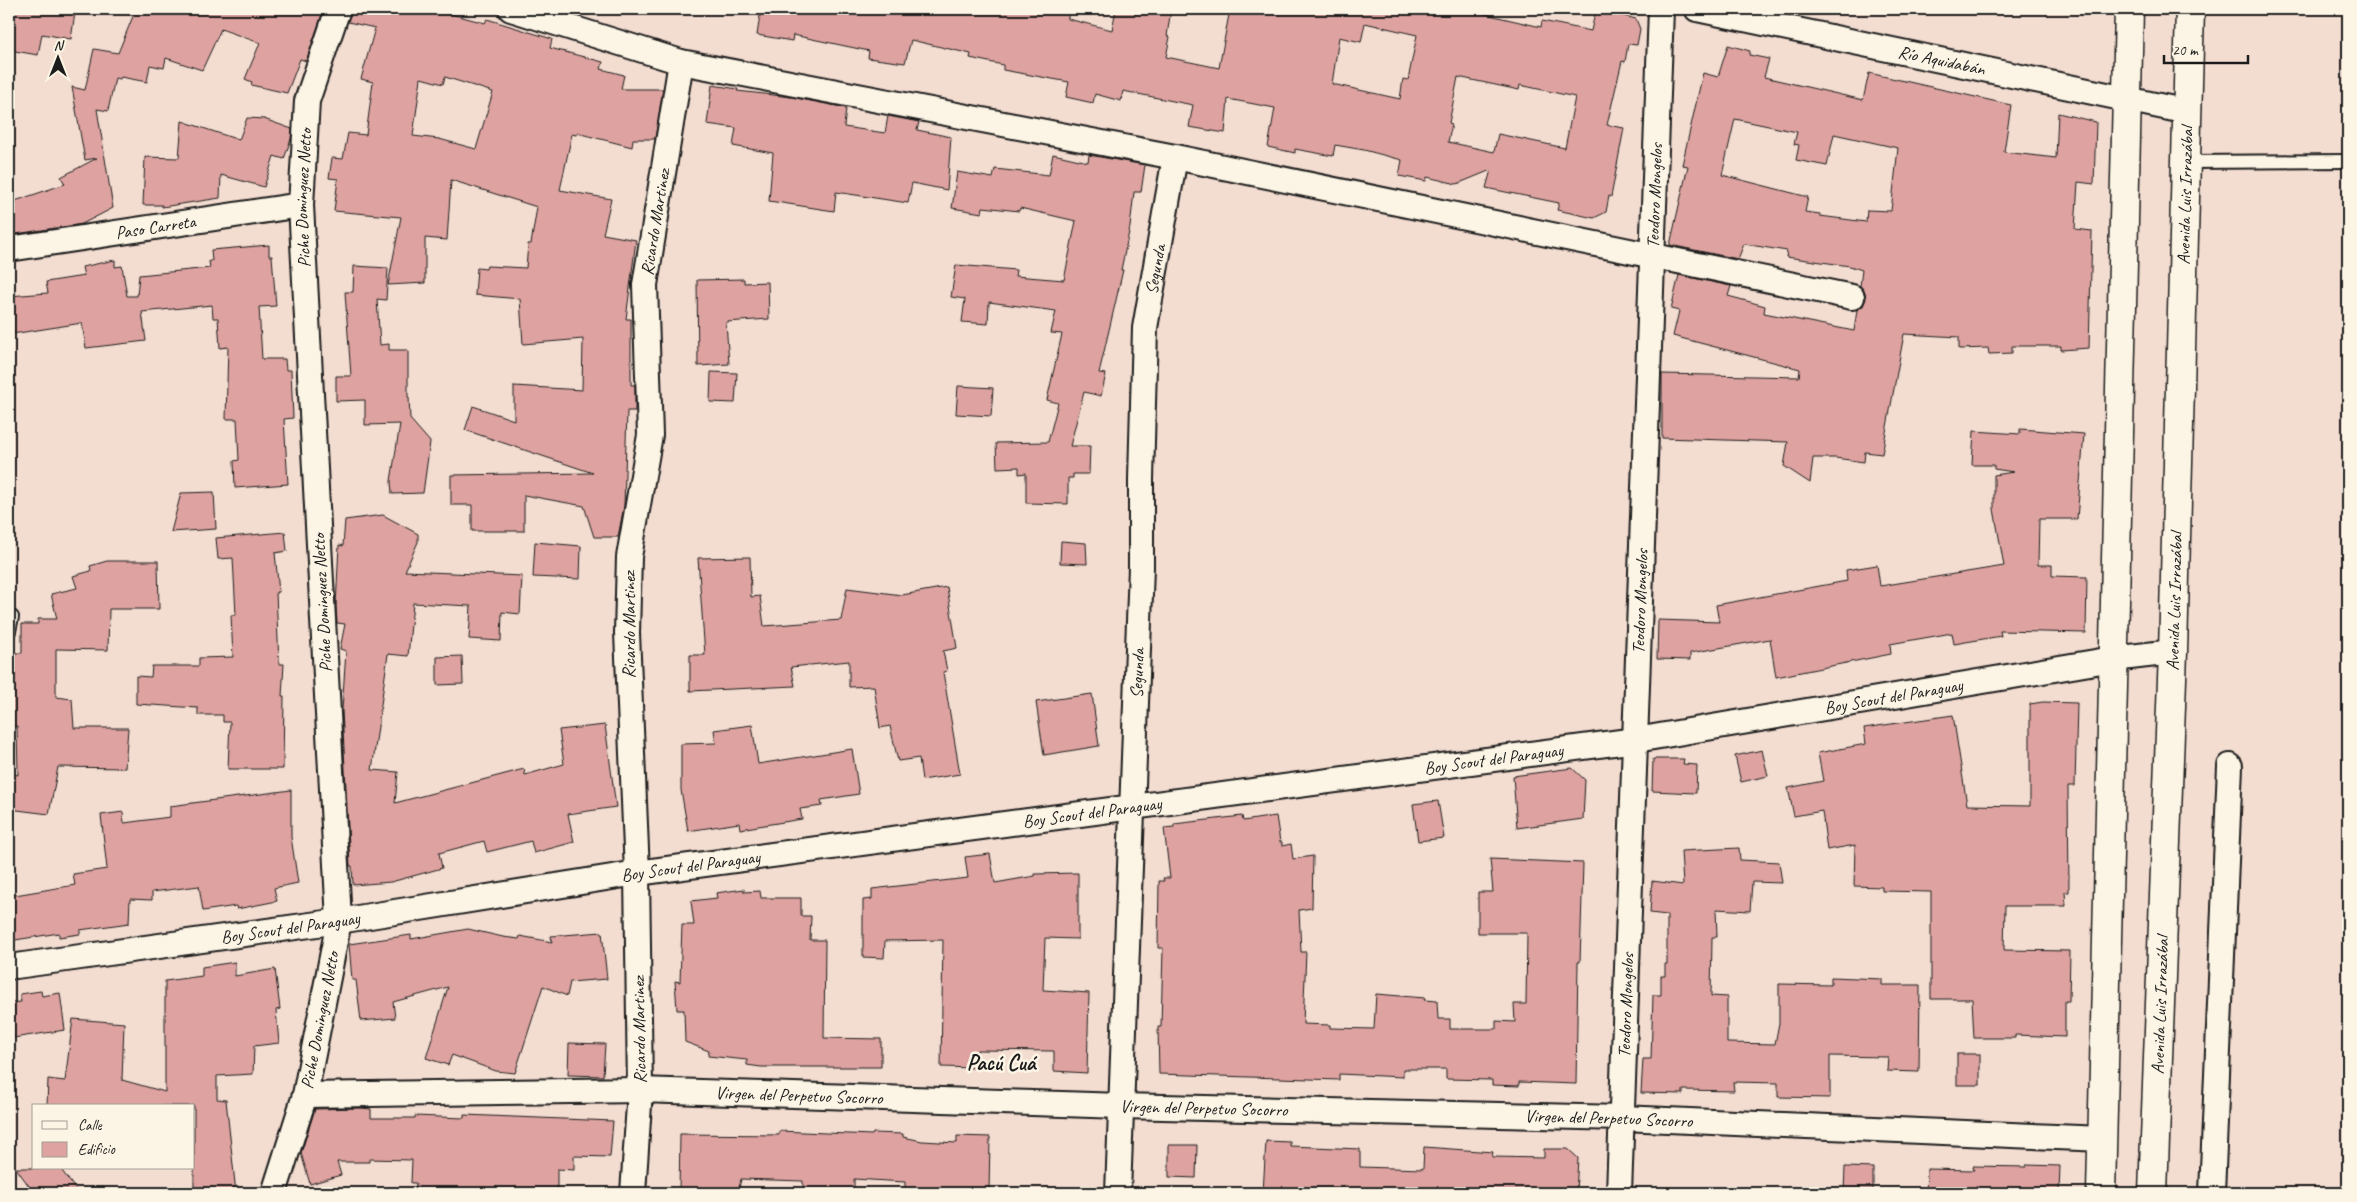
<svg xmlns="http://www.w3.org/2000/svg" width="2357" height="1202" viewBox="0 0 2357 1202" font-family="Caveat,sans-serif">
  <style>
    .building { fill: #dea3a0; stroke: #1c1c1c; fill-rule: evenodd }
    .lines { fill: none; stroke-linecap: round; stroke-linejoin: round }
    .lane-casing { stroke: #1c1c1c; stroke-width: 16 }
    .street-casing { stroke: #1c1c1c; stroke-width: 28 }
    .secondary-casing { stroke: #1c1c1c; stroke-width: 31 }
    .lane { stroke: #fcf5e5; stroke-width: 12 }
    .street { stroke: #fcf5e5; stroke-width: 24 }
    .secondary { stroke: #fcf5e5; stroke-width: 28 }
    .labels { text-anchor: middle; stroke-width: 5; stroke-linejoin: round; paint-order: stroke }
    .street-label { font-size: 18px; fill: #1c1c1c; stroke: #fcf5e5 }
    .district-label { font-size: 22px; font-weight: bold; fill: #1c1c1c; stroke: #fcf5e5 }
  </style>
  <rect width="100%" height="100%" fill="#f3dcd0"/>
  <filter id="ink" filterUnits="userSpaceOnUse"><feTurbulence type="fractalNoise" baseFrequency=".02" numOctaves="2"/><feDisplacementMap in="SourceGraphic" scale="10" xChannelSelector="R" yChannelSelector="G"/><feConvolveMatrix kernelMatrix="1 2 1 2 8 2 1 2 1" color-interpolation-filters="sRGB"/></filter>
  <g filter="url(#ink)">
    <g class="building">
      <path d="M14 9H52L75 13 71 39 42 34 38 55 9 50Z"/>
      <path d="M136 9H324L306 61 300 59 287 93 251 85 252 82 245 79 260 43 221 29 202 70 166 58 164 68 150 65 147 82 121 77 120 79 115 78 108 111 97 109 113 208 82 224 9 235V203L65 184 61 177 97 158 85 160 72 87 85 90 94 49 118 53Z"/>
      <path d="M351 9H432L485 23 487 19 552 39 550 48 603 62 601 69 624 75 621 89H663L655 139H633L632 147 577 133 576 135 572 134 560 190 611 199 603 234 636 240 626 319H631V385H635V411H627L624 506 618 537H594L584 506 524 495V531H472V505H451V475L593 473 465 430 473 406 514 420V386L582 390 583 339 523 344 520 299 475 295 477 268 486 269 487 266 526 268 528 244H531L537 207 451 180 447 240 425 238V283L388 285 401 217 334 211 338 179 329 178 332 158 343 159 348 133 366 135 373 82 361 79 375 28 348 22ZM445 77 493 92 476 149 439 139 413 136 421 78 443 84Z"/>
      <path d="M761 9H1068V19L1112 30 1116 9H1171L1167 36 1170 37 1166 57 1219 68 1230 9H1464L1541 27 1542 21 1591 31 1596 9 1636 19 1640 29 1637 45 1628 44 1625 62 1622 61 1607 125 1624 128 1611 197 1609 196 1606 212 1594 218 1557 210 1559 203 1486 188 1491 170 1457 184 1427 177 1426 181 1399 176 1402 160 1364 150 1335 145 1333 156 1295 149V153L1268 147 1275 108 1228 99 1225 133 1189 127 1193 105 1123 91 1121 101 1095 94 1093 103 1066 97 1069 82 1003 70V65L970 58 971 54 911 40 905 63 868 58 869 51 793 35 792 41 757 35ZM1365 23 1417 35 1408 80 1403 79 1400 99 1332 84 1339 37 1361 42ZM1458 77 1519 90 1520 85 1575 97 1565 148 1498 134 1494 152 1448 142 1452 124 1449 123Z"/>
      <path d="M1728 45 1750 51 1749 55 1769 59 1764 77 1863 100 1869 73 2011 105 2004 152 2056 158 2058 113 2096 122 2094 184 2078 182 2075 229 2092 231 2089 348 2061 350V346H2012V353L1989 354 1988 348 1959 349V337L1904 334 1882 454 1865 452 1864 462 1835 458H1813L1810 483 1784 466 1788 442 1662 438V374L1799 377 1800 369 1673 336 1679 311 1671 309 1679 275 1731 286 1728 296 1765 306 1764 313 1854 331 1857 310 1863 306 1866 299 1865 292 1860 286 1862 270 1850 266 1786 257 1787 251 1744 244 1738 259 1670 245 1688 166 1682 165 1703 73 1718 77ZM1735 119 1797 132 1794 144 1799 145 1796 160 1827 166 1834 134 1898 148 1891 211 1867 210 1866 222 1820 216V214L1805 212 1808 197 1722 175Z"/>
      <path d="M712 85 738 89 737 91 791 97 846 108 844 127 885 133 888 116 919 122 917 130 951 137 947 190 912 183 908 203 836 192 834 211 769 201 773 153 733 146 736 128 707 124Z"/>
      <path d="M247 118 264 119 292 129 291 139 284 159 274 156 264 187 221 175 220 198 162 207V205H143L145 157 179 158 182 121 239 140Z"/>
      <path d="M1053 154 1088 162 1089 155 1145 165 1141 192H1134L1130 227 1121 270H1123L1099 373 1106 374 1101 396 1084 392 1070 446H1090L1089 474H1073V478H1068V504L1026 503V473L1019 474V467L997 468 996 443 1048 442 1058 403 1047 400 1062 334 1051 333 1056 311 989 302 988 324 962 322 965 299 951 297 956 265 1016 270 1015 276 1064 280 1076 221 1020 208 1019 211 983 207 982 213 952 208 957 172 993 178 995 169 1049 175Z"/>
      <path d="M269 245V256H272L276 306 259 307 262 359H285L286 370H291L293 418 284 419 288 484 235 488 234 461 239 460 237 419H226L228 347 220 348 218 318H213L212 305 142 312 146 341 86 348 82 323 12 334V328H9V296L48 293 46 282 84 276 82 267 115 260V267L122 266 127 296H137L139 275 210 268 209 261H212L211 250Z"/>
      <path d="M354 266 388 268 386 300 377 299 380 345 389 344V350H408V397H409L410 419 430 442 423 493 392 494 391 481 400 424 365 425V400L336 401V376H351L345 292H353Z"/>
      <path d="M744 279V283L768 282 769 319 726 322 729 364 698 366 697 280Z"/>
      <path d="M711 372 737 373 735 403 710 402Z"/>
      <path d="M958 386 993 388 991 416 956 414Z"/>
      <path d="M2020 429 2084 434 2077 519H2039L2038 565H2052V576L2087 577 2086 633 2000 631 2001 636 1954 644 1952 633 1890 644 1891 654 1776 677 1770 639 1690 653V660L1657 659 1658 620 1719 622 1716 605 1847 581 1846 570 1877 565 1880 586 2004 566 1994 509V475L2014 472 1994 469V465H1972L1974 431 2020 434Z"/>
      <path d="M214 492 216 529 171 532 181 493Z"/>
      <path d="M383 515 418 534V542L405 571 522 576 520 614 502 612 501 641 469 639 471 606 413 603 408 656 388 654 372 770 398 772 395 803 524 769 525 775 564 764 559 730 605 725 616 807 568 814 574 842 534 853 531 841 487 852 484 841 439 853 442 868 391 882 353 885 352 866H350L342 710 346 651 340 649 345 624 337 623 336 606 339 545 343 546 345 520Z"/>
      <path d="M285 532 287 551 275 553 279 592H276L279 664H284L282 696H284L283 769H228L230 722H223V715H198V708L136 704V676L151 677 152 666H199V658L233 657 231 615H236L233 558 218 559 216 538Z"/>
      <path d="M1061 541 1086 543 1087 564 1060 563Z"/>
      <path d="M535 542 581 546 580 579 533 577Z"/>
      <path d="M750 557 751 597 760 596 764 626 841 620 847 588 902 595 947 587 957 648 943 651 947 671 943 672 960 774 922 780 919 758 898 761 890 726 880 728 874 686 849 687V661L791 667 795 686 690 691V655H705L698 558Z"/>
      <path d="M107 561H158L159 609H109L108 650 56 649V697L72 699 74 728H128L125 768 58 767 49 814 9 809V773L18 775 17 726H9L10 653H22V624H38V619H57L51 594 77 588 73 576 91 571 90 566Z"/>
      <path d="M462 656 463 684 437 685V657Z"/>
      <path d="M1092 694 1099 746 1044 755 1036 702Z"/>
      <path d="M2043 702 2077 703 2075 786H2068L2069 892H2065L2066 906H2005L2004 950 2070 951 2069 1001H2065V1037L2015 1035V1038H1974L1972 999H1931V892L1882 891V887L1854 886 1855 845 1827 850 1822 811 1794 816 1788 788 1823 781 1818 753 1866 744 1864 728 1953 715 1967 805 2030 806V704Z"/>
      <path d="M752 725 758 764 852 749 859 794 821 800 822 806 800 809 802 819 740 829 739 823 688 831 681 790V744L716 743 714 730Z"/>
      <path d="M1762 750 1768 776 1741 782 1735 756Z"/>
      <path d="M1653 759H1684L1683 764 1697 765 1696 793 1652 791Z"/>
      <path d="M1572 768 1585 780 1583 819 1517 828 1513 776Z"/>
      <path d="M291 790V837L298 883 274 888 277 901 237 909 236 906 203 911 199 886 152 892V900L130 899 129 923 80 930V934L59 937V933L9 941V896L75 885 73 874 107 869 101 815 123 812 124 823 170 817V806Z"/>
      <path d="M1438 801 1444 838 1418 841 1413 804Z"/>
      <path d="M1242 816 1243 821 1276 816 1280 842H1282V846L1291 844 1293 859 1313 856 1312 908 1299 910 1301 952H1306L1303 1024 1330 1025V1028L1374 1029 1376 994 1425 998 1424 1000 1437 1001 1438 1019H1450V1029H1496V1021L1515 1022 1514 1004H1526L1527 933H1478V892H1493L1490 859 1583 863 1580 962H1578L1576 1084 1519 1082V1086L1492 1085V1080L1446 1079V1069H1403V1077L1339 1074V1080L1159 1074 1158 1027H1161L1163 948H1158L1159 881H1164L1163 878H1170L1164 828 1174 827V824Z"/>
      <path d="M1739 848 1740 860 1779 862 1782 883 1752 882 1750 911 1716 909 1717 937H1712L1711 996 1727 997V1043L1775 1044 1779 1023V984L1831 985V977L1882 979V985H1920L1919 1072 1887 1071 1888 1057 1830 1056V1098L1778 1097V1083L1733 1082 1734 1091 1683 1090V1094L1641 1093 1643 1059H1651L1653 995H1661V976H1665V964H1667V915L1650 913 1652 881 1683 885 1681 851Z"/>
      <path d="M990 854 995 883 1035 876V874L1078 873V939L1045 938 1043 990 1089 993 1087 1073 1054 1071V1051L977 1050 976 1068 941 1067 943 940 885 941 884 958 863 957V900L872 899V889L968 878 965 857Z"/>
      <path d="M744 889V892L760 891 761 898H801V916H811L810 940H825L824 1038 881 1039V1067H761L747 1065V1060L708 1056 709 1051 685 1042 684 1010H677L675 981 680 982 682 925H694L691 901 717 898 716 893Z"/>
      <path d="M468 929 503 937 519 939 520 936 552 942 551 936 602 932 607 979 570 982 567 996 543 986 515 1073 496 1071 452 1055 448 1065 426 1058 448 987 393 1002 395 1018 361 1021 356 980H352L349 944 411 935V939Z"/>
      <path d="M235 962V976L275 969 280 1009 276 1010 279 1043 254 1046 253 1074 217 1076V1099L226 1100 236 1193H194V1106H47L48 1079 65 1081 73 1019 124 1023 122 1080 165 1092V981L202 976V967Z"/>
      <path d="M41 991 42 996 60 993 65 1030 13 1038V1033L9 1034V1003L21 1002 20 994Z"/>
      <path d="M569 1043 605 1044 603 1076 568 1075Z"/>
      <rect x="1957" y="1054" width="23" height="31"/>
      <path d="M361 1108 371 1109V1118H415V1116L464 1118V1115L613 1121 610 1157 574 1156V1170L557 1169V1193L415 1192 416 1183H411L412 1160 369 1159V1162H337L341 1175 310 1184 301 1153 315 1109Z"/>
      <path d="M779 1131 872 1135 873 1133 903 1134V1137L922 1141 957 1143V1136L990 1137 989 1193H905V1182L854 1179V1193H803V1181L741 1179 738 1193H679L680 1134 779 1135Z"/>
      <path d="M1266 1141 1290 1142V1146L1360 1149V1167L1423 1169 1424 1147 1493 1152 1492 1157 1544 1158V1149H1568L1578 1158 1576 1193H1263Z"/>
      <path d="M1169 1145H1197L1196 1178 1169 1177Z"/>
      <path d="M2026 1165 2060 1166 2059 1193H1926L1927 1169 1974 1170 1973 1166 2026 1167Z"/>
      <path d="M1845 1167 1873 1168V1193H1844Z"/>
      <path d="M16 1168H60L78 1193H34Z"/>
    </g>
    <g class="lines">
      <defs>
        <g id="lane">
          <path d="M2187 162 2348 161"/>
          <path d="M9 631 12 617"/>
        </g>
        <g id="street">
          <path d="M511 9 681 62 1175 157 1852 297"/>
          <path id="s1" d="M1697 9 2188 112"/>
          <path id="s2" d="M9 249 301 205"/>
          <path id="s3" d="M9 967 339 921 637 873 1636 740 2113 659 2173 652"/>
          <path id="s4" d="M305 1095 640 1090 1121 1106 1622 1118 2103 1139"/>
          <path id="s5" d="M274 1193 305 1095 339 921 301 205 307 101 338 9"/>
          <path id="s6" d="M633 1193 640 1090 637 873 627 633 629 557 650 435 645 285 681 62"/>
          <path id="s7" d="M1118 1193 1141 567V479L1145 328 1175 157"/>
          <path id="s8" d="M1619 1193 1661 9"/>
          <path d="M2212 1193 2230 766"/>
        </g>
        <g id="secondary">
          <path d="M2101 1193 2129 9"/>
          <path id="s9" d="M2153 1193 2173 652 2190 9"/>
        </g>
      </defs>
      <use href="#lane" class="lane-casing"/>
      <use href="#street" class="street-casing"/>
      <use href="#secondary" class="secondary-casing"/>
      <use href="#lane" class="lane"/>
      <use href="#street" class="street"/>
      <use href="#secondary" class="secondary"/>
    </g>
  </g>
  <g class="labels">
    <g class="street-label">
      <text dy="6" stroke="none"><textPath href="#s1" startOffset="250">Río Aquidabán</textPath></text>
      <text dy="6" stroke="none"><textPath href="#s8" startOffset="998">Teodoro Mongelos</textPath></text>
      <text dy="6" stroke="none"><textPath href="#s9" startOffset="998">Avenida Luis Irrazábal</textPath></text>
      <text dy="6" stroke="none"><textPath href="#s5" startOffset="1004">Piche Dominguez Netto</textPath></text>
      <text dy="6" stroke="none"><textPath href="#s6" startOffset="974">Ricardo Martinez</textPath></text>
      <text dy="6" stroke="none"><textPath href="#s2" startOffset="148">Paso Carreta</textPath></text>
      <text dy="6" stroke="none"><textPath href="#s7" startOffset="925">Segunda</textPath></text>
      <text dy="6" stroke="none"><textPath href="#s8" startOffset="592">Teodoro Mongelos</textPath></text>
      <text dy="6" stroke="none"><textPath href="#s9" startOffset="592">Avenida Luis Irrazábal</textPath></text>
      <text transform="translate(322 603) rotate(-93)" y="6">Piche Dominguez Netto</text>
      <text transform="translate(629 625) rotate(-90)" y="6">Ricardo Martinez</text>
      <text dy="6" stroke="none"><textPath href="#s7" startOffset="520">Segunda</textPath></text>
      <text dy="6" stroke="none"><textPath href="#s3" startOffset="1904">Boy Scout del Paraguay</textPath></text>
      <text dy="6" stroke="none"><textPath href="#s3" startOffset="1499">Boy Scout del Paraguay</textPath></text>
      <text dy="6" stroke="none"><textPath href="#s3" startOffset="1094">Boy Scout del Paraguay</textPath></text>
      <text dy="6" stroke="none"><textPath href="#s3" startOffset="689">Boy Scout del Paraguay</textPath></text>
      <text dy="6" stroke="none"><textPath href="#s3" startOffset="284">Boy Scout del Paraguay</textPath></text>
      <text dy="6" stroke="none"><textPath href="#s8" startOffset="188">Teodoro Mongelos</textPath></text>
      <text dy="6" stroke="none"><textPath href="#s9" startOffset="188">Avenida Luis Irrazábal</textPath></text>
      <text dy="6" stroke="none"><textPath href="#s5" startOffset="179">Piche Dominguez Netto</textPath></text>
      <text transform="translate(639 1030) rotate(-91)" y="6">Ricardo Martinez</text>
      <text dy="6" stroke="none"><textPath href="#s4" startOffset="494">Virgen del Perpetuo Socorro</textPath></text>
      <text dy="6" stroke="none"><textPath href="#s4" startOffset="899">Virgen del Perpetuo Socorro</textPath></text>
      <text dy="6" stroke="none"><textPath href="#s4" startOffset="1304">Virgen del Perpetuo Socorro</textPath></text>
    </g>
    <g class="district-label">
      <text x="1001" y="1070">Pacú Cuá</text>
    </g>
  </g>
  <rect width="2357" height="1202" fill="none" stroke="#fcf5e5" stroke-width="30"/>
  <rect x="15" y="15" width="2327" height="1172" fill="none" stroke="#1c1c1c" stroke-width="2" filter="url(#ink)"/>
  <rect x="32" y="1104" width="162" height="65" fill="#fcf5e5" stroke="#a29e95"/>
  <rect x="42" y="1121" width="25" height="8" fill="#fcf5e5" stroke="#a29e95"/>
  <text x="78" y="1130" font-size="15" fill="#1c1c1c">Calle</text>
  <rect x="42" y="1142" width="25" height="15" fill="#dea3a0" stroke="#a29e95"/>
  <text x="78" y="1154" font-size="15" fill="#1c1c1c">Edificio</text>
  <g transform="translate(58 58)" stroke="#fcf5e5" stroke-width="4" paint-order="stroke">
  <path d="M0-4L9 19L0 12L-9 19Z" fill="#1c1c1c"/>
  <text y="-8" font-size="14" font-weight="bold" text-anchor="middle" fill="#1c1c1c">N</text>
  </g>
  <path d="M2164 55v8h84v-8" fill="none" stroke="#1c1c1c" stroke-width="2.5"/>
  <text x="2172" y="55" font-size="15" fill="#1c1c1c" stroke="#fcf5e5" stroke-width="4" paint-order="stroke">20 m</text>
</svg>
